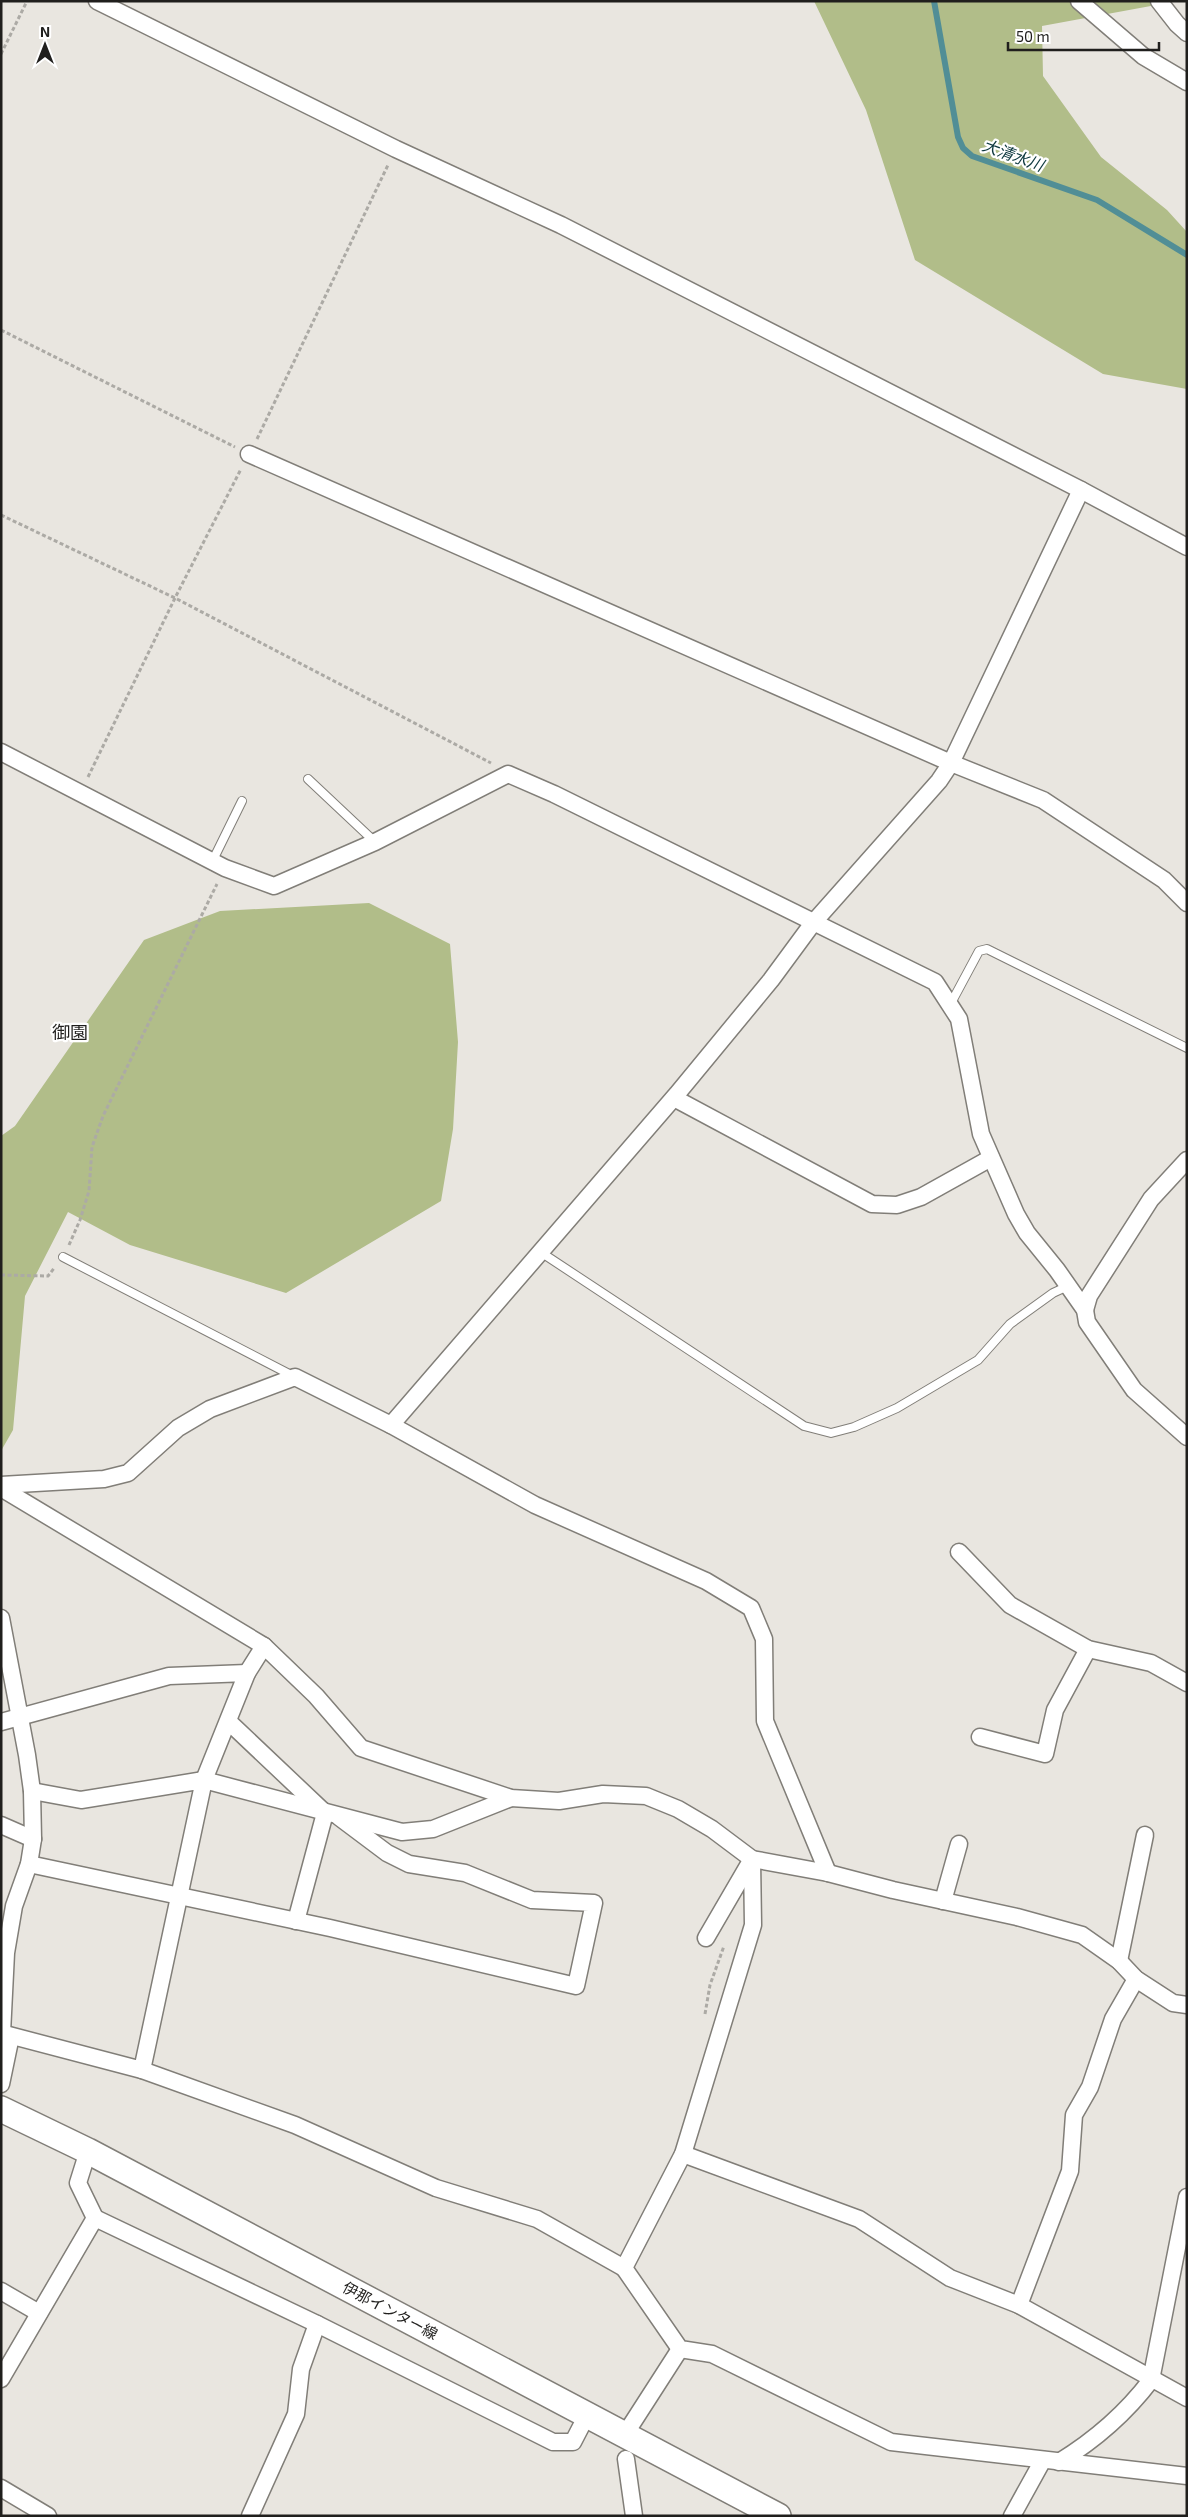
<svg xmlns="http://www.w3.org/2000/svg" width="1188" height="2517" viewBox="0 0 1188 2517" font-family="'Exo 2','Noto Sans JP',sans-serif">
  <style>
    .green { fill: #b1bd89 }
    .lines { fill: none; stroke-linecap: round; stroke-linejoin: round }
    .stream { stroke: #518e96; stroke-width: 6 }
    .lane-casing { stroke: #817e78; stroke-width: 10 }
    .street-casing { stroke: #817e78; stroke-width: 19 }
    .primary-casing { stroke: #817e78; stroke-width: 28 }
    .path { stroke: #acaaa5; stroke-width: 3; stroke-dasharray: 4 2.5; stroke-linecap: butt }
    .lane { stroke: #fff; stroke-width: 8 }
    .street { stroke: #fff; stroke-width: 16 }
    .primary { stroke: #fff; stroke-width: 25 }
    .labels { text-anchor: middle; stroke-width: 4.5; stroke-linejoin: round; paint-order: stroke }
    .street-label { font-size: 15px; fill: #201f1d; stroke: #fff }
    .water-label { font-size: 16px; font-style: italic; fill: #0c373d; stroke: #fff }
    .quarter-label { font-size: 18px; fill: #201f1d; stroke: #fff }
  </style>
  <rect width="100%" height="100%" fill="#e9e6e0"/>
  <g class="green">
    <path d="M814 1H1178L1042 26 1043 76 1101 157 1167 210 1187 232V389L1103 374 915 260 866 110Z"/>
    <path d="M369 903 450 944 458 1042 453 1129 441 1201 286 1293 130 1245 68 1212 25 1296 13 1430 1 1451V1136L15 1126 144 940 220 911Z"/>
  </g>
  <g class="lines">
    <path class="stream" d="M934 1 958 137 963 148 972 156 1097 200 1187 255"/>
    <defs>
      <g id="lane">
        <path d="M308 779 375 842"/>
        <path d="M213 860 242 801"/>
        <path d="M950 1005 979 951 987 949 1187 1048"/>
        <path d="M542 1253 804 1426 831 1433 854 1427 897 1408 978 1360 1010 1324 1053 1293 1068 1286"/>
        <path d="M63 1257 295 1377"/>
      </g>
      <g id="street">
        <path d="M97 1 396 149 561 225 1081 490 1187 547"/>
        <path d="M1079 1 1143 56 1187 82"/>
        <path d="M1159 1 1177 24 1187 33"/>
        <path d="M249 454 951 763 1043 800 1164 880 1187 903"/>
        <path d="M1 752 225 868 274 886 375 842 508 774 554 794 935 982 959 1019 981 1134 1016 1214 1027 1233 1057 1270 1085 1310 1087 1322 1134 1390 1187 1437"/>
        <path d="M674 1098 872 1204 897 1205 921 1197 991 1158"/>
        <path d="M1085 1310 1089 1296 1151 1199 1187 1160"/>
        <path d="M391 1425 677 1094 771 980 813 923 939 781 951 763 1081 490"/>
        <path d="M1 1485 104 1479 128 1473 178 1428 210 1409 295 1377 391 1425 535 1505 706 1581 751 1608 764 1639 765 1721 828 1873"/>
        <path d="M1 1488 264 1646 316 1696 361 1748 511 1798 559 1801 603 1794 646 1796 678 1809 712 1829 752 1859 828 1873 893 1890 1017 1917 1082 1935 1119 1961 1136 1979 1173 2003 1187 2005"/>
        <path d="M959 1552 1010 1605 1088 1649 1151 1663 1187 1683"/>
        <path d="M1 1618 27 1755 32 1791 33 1839 29 1864 14 1906 6 1953 2 2033"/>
        <path d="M247 1673 264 1646"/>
        <path d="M1 1722 169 1676 247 1673 204 1780 402 1832 433 1829 511 1798"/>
        <path d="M229 1722 323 1811"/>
        <path d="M980 1737 1045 1754 1055 1710 1088 1649"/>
        <path d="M1 1825 33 1839"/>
        <path d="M752 1859 753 1925 683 2154 624 2268 680 2349 712 2354 891 2442 1187 2476"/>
        <path d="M29 1864 330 1928 576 1986 594 1903 532 1900 465 1873 409 1864 387 1853 339 1817"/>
        <path d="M943 1901 959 1844"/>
        <path d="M296 1921 325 1813"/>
        <path d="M706 1938 752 1859"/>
        <path d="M1119 1961 1145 1835"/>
        <path d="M1 2033 142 2070 204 1780 81 1800 32 1791"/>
        <path d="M142 2070 295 2125 436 2188 537 2219 624 2268"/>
        <path d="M1 2084 11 2036"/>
        <path d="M683 2154 859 2219 950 2278 1019 2305 1187 2398"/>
        <path d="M95 2218 317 2324 553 2442H573L587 2415"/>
        <path d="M1 2291 39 2313"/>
        <path d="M1019 2305 1070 2171 1074 2115 1090 2087 1113 2019 1136 1979"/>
        <path d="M1 2379 95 2218 78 2183 88 2151"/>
        <path d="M624 2436 680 2349"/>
        <path d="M626 2459 634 2516"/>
        <path d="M1059 2462C1095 2440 1126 2413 1151 2380L1187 2197"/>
        <path d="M1 2488 48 2516"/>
        <path d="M250 2516 296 2414 301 2369 317 2324"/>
        <path d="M1012 2516 1043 2460"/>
      </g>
      <path id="primary" d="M1 2109 88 2151 778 2516"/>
    </defs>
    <use href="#lane" class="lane-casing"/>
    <use href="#street" class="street-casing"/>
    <use href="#primary" class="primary-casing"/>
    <g class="path">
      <path d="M1 54 27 1"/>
      <path d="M1 330 235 447"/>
      <path d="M257 439 388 165"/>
      <path d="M1 515 175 598 491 763"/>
      <path d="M88 777 175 598 241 469"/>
      <path d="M69 1245 80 1220 89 1191 92 1147 103 1116 217 884"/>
      <path d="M1 1275 48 1276 55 1267"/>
      <path d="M705 2014 710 1985 724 1946"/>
    </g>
    <use href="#lane" class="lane"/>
    <use href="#street" class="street"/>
    <use href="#primary" class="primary"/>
  </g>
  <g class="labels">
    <g class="street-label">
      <text transform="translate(390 2311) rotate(28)" y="5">伊那インター線</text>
    </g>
    <g class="water-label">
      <text transform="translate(1013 155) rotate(20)" y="6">大清水川</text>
    </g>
    <g class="quarter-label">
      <text x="70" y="1039">御園</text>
    </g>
  </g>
  <rect width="1188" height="2517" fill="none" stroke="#201f1d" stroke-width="5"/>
  <g transform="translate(45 45)" stroke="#ffffff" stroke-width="4" paint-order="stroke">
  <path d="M0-4L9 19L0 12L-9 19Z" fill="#201f1d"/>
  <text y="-8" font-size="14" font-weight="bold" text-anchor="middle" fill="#201f1d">N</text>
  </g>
  <path d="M1008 42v8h151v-8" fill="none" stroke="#201f1d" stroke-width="2.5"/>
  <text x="1016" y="42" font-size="15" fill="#201f1d" stroke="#ffffff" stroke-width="4" paint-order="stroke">50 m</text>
</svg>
